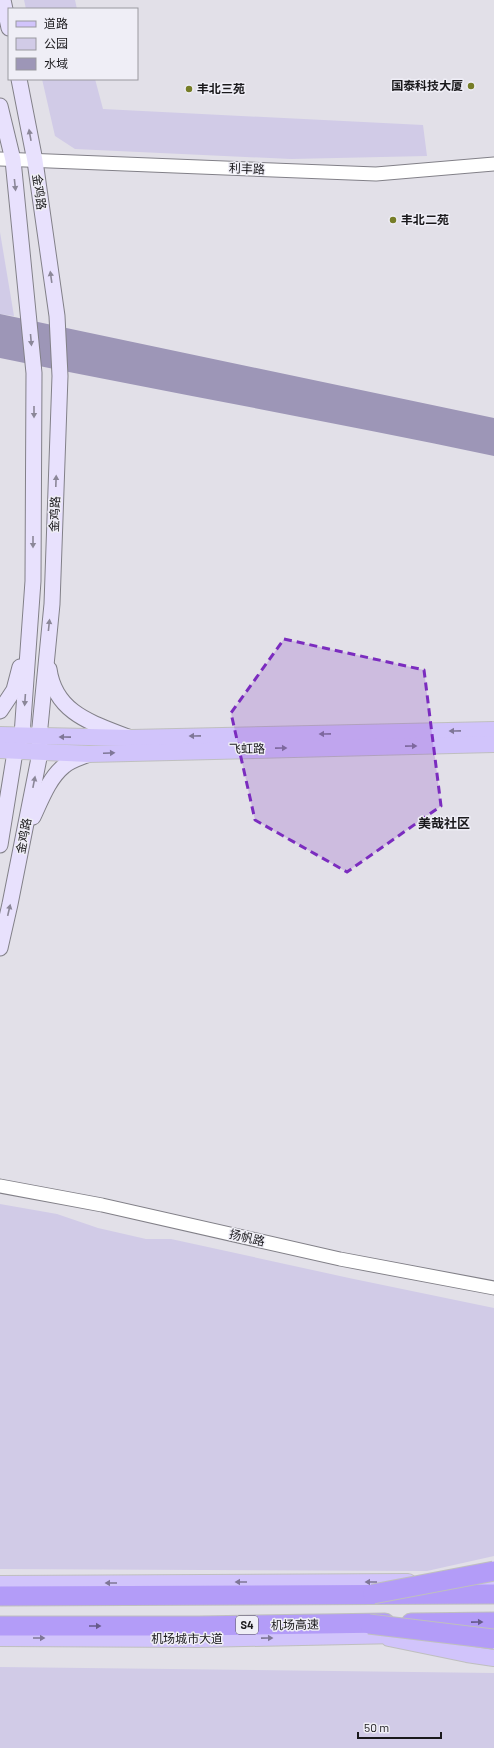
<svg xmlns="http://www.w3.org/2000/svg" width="494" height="1748" viewBox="0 0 494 1748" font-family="Barlow,'Noto Sans SC',sans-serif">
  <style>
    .green { fill: #d1cbe7 }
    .water { fill: #9d96b7 }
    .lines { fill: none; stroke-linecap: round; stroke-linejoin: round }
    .tertiary-casing { stroke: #828088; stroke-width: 15 }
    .secondary-casing { stroke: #828088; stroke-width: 17 }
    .primary-casing { stroke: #bfbfbf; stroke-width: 18 }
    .motorway-casing { stroke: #bfbfbf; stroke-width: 21 }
    .tertiary { stroke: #fff; stroke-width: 13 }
    .secondary { stroke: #e8e1fd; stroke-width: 15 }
    .primary { stroke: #d1c4fb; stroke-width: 16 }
    .motorway { stroke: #b39cf8; stroke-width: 19 }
    .motorway-bridge-casing { stroke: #bfbfbf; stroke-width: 21; stroke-linecap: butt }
    .motorway-bridge { stroke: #b39cf8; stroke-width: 19 }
    .oneway { fill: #8b8798 }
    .oneway2 { fill: #7f7797 }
    .oneway3 { fill: #665a8a }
    .marked { fill: #7b2cbf; fill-opacity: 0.2; stroke: #7b2cbf; stroke-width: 3; stroke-dasharray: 8 5; stroke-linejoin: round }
    .poi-dot { fill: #767d27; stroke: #efeef6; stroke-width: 1.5 }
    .labels { text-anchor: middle; stroke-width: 3; stroke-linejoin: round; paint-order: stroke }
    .shield { fill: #efeef6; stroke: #5a595d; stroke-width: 1 }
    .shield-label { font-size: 11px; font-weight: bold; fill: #1a191c }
    .poi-label { font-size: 12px; font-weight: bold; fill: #1a191c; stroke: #efeef6; text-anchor: start }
    .street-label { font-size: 12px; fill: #1a191c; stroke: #efeef6 }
    .neighbourhood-label { font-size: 13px; font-weight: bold; fill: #1a191c; stroke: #efeef6 }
  </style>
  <rect width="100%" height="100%" fill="#e2e0e8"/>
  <g class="green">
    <path d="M24 0H75L77 9H26Z"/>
    <path d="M42 79H95L103 109 423 125 427 156 291 159 75 149 55 136Z"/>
    <path d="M0 232 14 316 0 314Z"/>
    <path d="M0 1204 57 1214 98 1228 146 1239H171L349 1278 494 1308V1556L427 1571 0 1569Z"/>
    <path d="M0 1667 494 1673V1748H0Z"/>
  </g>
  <path class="water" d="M0 314 494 418V456C330 421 164 392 0 358Z"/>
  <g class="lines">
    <defs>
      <g id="tertiary">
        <path d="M0 159 376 174 494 164"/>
        <path d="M0 1186 102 1205 340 1259 494 1288"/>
      </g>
      <g id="secondary">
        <path d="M3 0 9 28"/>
        <path d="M0 106 13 160 34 373 33 581 22 735 15 752 0 845"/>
        <path d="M49 669C55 713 92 723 128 737"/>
        <path d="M0 711 14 690 20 667"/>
        <path d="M33 817C41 800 49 778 64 766 71 760 82 757 89 754"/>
        <path d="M0 948 10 904 40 753 39 737 52 604 60 376 57 316 35 161 19 79"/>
      </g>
      <g id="primary">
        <path d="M0 735 131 738 494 730"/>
        <path d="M0 750 89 754 494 744"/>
        <path d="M468 1582 494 1581"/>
        <path d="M0 1584 408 1582"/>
        <path d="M0 1638 198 1639 400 1635"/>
        <path d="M389 1638 467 1654 494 1658"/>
      </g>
      <g id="motorway">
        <path d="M0 1596 494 1594"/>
        <path d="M411 1623 494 1622"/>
        <path d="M0 1626H199L385 1623"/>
      </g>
    </defs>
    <use href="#tertiary" class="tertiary-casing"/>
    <use href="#secondary" class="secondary-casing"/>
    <use href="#primary" class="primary-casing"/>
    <use href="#motorway" class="motorway-casing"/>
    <use href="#tertiary" class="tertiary"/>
    <use href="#secondary" class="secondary"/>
    <use href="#primary" class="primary"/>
    <use href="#motorway" class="motorway"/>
    <defs>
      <g id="motorway-bridge">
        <path d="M373 1594 494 1571"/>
        <path d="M369 1624 494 1639"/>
      </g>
    </defs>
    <use href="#motorway-bridge" class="motorway-bridge-casing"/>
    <use href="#motorway-bridge" class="motorway-bridge"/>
  </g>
  <defs><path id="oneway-solid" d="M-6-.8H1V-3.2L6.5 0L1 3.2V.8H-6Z"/></defs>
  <g class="oneway">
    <use href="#oneway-solid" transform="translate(30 135) rotate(-100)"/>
    <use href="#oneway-solid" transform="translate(15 185) rotate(84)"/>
    <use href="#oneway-solid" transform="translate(51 277) rotate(-98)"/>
    <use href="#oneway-solid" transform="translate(31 340) rotate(85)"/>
    <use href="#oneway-solid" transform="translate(34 412) rotate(90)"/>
    <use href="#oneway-solid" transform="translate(56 481) rotate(-88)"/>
    <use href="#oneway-solid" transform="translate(33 542) rotate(90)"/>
    <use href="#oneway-solid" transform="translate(49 625) rotate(-84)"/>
    <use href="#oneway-solid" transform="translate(25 700) rotate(94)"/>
    <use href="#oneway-solid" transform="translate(34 782) rotate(-79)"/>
    <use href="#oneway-solid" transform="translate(9 910) rotate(-77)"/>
  </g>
  <g class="oneway2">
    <use href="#oneway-solid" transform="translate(455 731) rotate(179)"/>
    <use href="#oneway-solid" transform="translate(325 734) rotate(179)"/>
    <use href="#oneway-solid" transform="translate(195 736) rotate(179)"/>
    <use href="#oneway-solid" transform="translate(65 737) rotate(-179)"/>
    <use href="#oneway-solid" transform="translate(411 746) rotate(-1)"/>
    <use href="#oneway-solid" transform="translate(281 748) rotate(-1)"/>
    <use href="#oneway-solid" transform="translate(109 753) rotate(-2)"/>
    <use href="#oneway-solid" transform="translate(241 1582) rotate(180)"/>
    <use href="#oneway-solid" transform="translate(371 1582) rotate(180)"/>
    <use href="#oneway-solid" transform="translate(111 1583) rotate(180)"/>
    <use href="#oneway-solid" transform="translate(39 1638)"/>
    <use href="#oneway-solid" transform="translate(267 1638) rotate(-1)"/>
  </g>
  <g class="oneway3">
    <use href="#oneway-solid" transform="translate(477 1622) rotate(-1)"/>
    <use href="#oneway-solid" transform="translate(95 1626)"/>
  </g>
  <path class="marked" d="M284 639 424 670 441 806 347 872 255 820 231 713Z"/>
  <g class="poi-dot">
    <circle cx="471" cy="86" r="4"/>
    <circle cx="189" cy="89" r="4"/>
    <circle cx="393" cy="220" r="4"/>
  </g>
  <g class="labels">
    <rect class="shield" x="236" y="1616" width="22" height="18" rx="3"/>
    <g class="shield-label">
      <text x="247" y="1629">S4</text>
    </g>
    <g class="poi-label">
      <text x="463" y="90" text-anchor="end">国泰科技大厦</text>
      <text x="197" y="93">丰北三苑</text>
      <text x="401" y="224">丰北二苑</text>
    </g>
    <g class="street-label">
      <text transform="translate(247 169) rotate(2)" y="4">利丰路</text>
      <text transform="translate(39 192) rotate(82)" y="4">金鸡路</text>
      <text transform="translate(55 514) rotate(-88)" y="4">金鸡路</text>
      <text transform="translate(247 749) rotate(-1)" y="4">飞虹路</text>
      <text transform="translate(24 836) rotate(-79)" y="4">金鸡路</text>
      <text transform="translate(247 1238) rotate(13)" y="4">扬帆路</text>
      <text transform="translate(295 1625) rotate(-1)" y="4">机场高速</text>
      <text x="187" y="1643">机场城市大道</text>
    </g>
    <g class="neighbourhood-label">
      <text x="444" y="828">美哉社区</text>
    </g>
  </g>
  <rect x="8" y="8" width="130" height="72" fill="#efeef6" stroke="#9a999f"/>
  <rect x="16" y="21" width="20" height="6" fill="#d1c4fb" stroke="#9a999f"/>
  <text x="44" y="28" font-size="12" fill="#1a191c">道路</text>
  <rect x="16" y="38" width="20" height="12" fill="#d1cbe7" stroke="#9a999f"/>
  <text x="44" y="48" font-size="12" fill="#1a191c">公园</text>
  <rect x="16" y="58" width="20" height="12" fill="#9d96b7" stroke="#9a999f"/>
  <text x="44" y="68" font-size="12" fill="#1a191c">水域</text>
  <path d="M358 1732v6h83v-6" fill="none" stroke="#1a191c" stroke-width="2"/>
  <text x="364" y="1732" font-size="12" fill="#1a191c" stroke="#efeef6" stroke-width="3" paint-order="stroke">50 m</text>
</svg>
